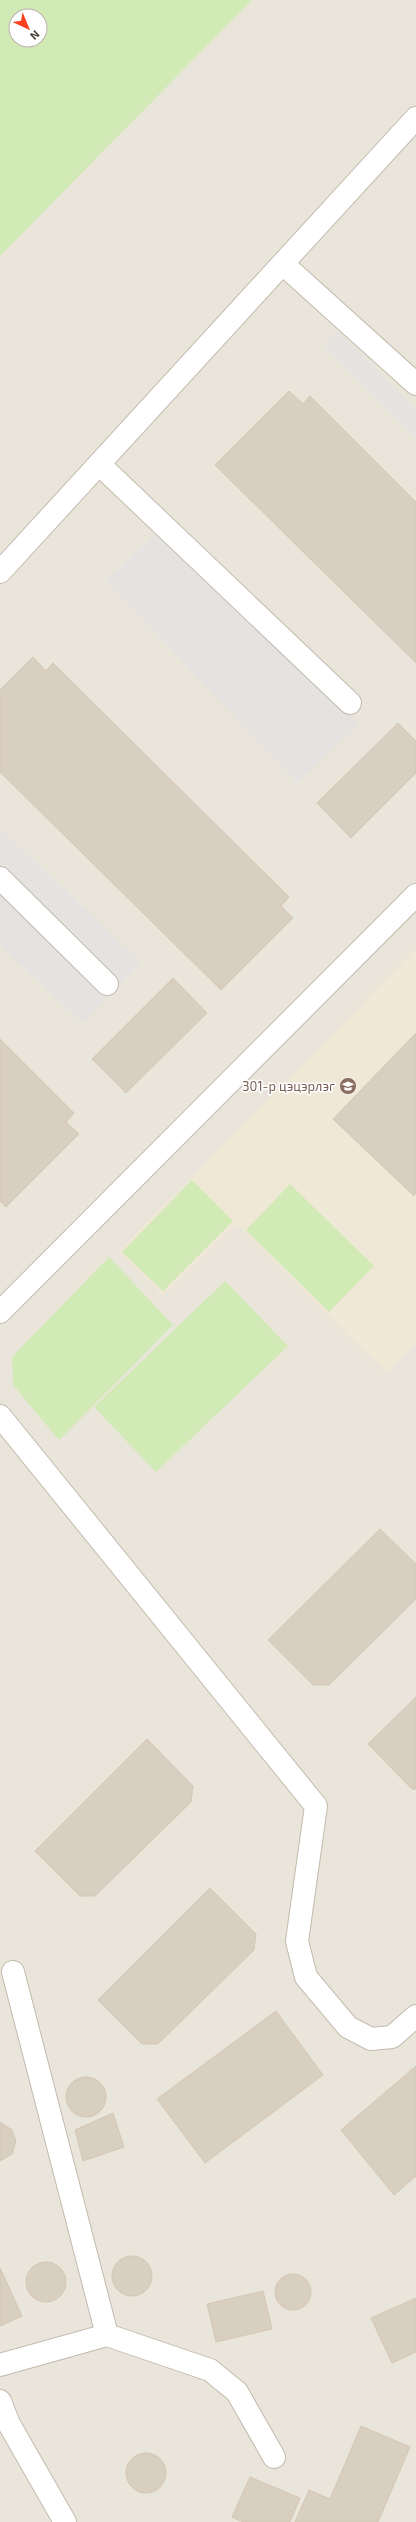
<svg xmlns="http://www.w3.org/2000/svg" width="416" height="2522" viewBox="0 0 416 2522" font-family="'Exo 2',sans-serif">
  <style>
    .residential { fill: #eae5da; fill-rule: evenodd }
    .education { fill: #efe8d6 }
    .green { fill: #d2eab5; fill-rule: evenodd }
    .parking { fill: #e5e3e0 }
    .building { fill: #d8cfc1; stroke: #d3c7b4 }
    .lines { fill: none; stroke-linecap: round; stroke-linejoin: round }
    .minor-casing { stroke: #c2bbae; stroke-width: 24 }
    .minor { stroke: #fff; stroke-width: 22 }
    .labels { text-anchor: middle; stroke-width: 3; stroke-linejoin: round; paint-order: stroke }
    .education-label { font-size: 13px; fill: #785e54; stroke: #fff; text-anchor: end }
  </style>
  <rect width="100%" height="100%" fill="#f6f3ec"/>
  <path class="residential" d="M0 0H416V2522H0ZM16 16H40V40H16Z"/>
  <path class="education" d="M416 949V1343L386 1372 236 1224 163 1296 119 1251Z"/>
  <g class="green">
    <path d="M0 0H252L0 256ZM16 16H40V40H16Z"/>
    <path d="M192 1180 233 1221 163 1291 122 1252Z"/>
    <path d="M290 1184 374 1266 329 1312 246 1230Z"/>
    <path d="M109 1257 173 1325 59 1440 13 1385 12 1357Z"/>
    <path d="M225 1281 288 1346 156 1472 94 1407Z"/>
  </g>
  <g class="parking">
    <path d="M338 331 416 409V438L323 345Z"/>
    <path d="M168 522 359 724 297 783 106 581Z"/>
    <path d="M0 828 141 962 82 1023 0 945Z"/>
  </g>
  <g class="building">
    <path d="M289 391 303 404 310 396 416 502V663L215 465Z"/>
    <path d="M33 657 46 671 53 663 289 897 281 906 293 918 221 990 0 772V690Z"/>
    <path d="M398 723 416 741V773L351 838 317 803Z"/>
    <path d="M173 978 207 1013 126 1093 92 1059Z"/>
    <path d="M416 1033V1193L414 1196 333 1119Z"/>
    <path d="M0 1039 74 1113 66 1122 79 1134 6 1207 0 1201Z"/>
    <path d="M380 1529 416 1564V1599L329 1685H313L268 1640Z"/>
    <path d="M416 1697V1789H412L368 1744Z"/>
    <path d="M147 1739 193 1786 191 1802 95 1896H80L35 1851Z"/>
    <path d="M210 1888 256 1934 254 1950 158 2044H142L98 2000Z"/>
    <path d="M276 2011 323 2075 205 2163 157 2099Z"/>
    <path d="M416 2066V2176L394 2195 341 2130Z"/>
    <circle cx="86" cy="2097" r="20"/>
    <path d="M113 2113 124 2147 83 2161 75 2130Z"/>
    <path d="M0 2122 12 2130 16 2141 12 2154 0 2161Z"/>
    <circle cx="132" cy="2276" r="20"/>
    <circle cx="46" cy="2282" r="20"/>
    <path d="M0 2268 22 2316 0 2326Z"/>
    <circle cx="293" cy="2292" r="18"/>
    <path d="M263 2291 272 2329 216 2342 207 2304Z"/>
    <path d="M416 2298V2352L392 2363 371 2318Z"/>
    <path d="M361 2426 410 2447 378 2522H295L309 2490 330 2499Z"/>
    <circle cx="146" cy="2473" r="20"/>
    <path d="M250 2477 300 2498 290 2522H243L232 2517Z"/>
  </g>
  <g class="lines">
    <defs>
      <g id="minor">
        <path d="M283 264 416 384"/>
        <path d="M99 464 350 703"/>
        <path d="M0 572 416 118"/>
        <path d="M0 878 107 984"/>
        <path d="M0 1312 416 895"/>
        <path d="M0 1416 316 1806 297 1941 306 1977 348 2027 371 2039 392 2037 416 2016"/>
        <path d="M13 1972 107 2335"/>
        <path d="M0 2365 107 2335 210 2370 237 2392 274 2457"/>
        <path d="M0 2401 9 2424 65 2522"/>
      </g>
    </defs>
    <use href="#minor" class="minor-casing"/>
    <use href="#minor" class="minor"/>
  </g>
  <defs>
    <symbol id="school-disc" viewBox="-11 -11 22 22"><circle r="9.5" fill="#8d6e63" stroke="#fff"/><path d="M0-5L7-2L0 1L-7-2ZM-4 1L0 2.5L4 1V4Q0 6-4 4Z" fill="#fff"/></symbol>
  </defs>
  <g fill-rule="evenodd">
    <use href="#school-disc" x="338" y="1076" width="20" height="20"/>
  </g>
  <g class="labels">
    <g class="education-label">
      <text x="335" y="1091">301-р цэцэрлэг</text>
    </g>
  </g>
  <g transform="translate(28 28) rotate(136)"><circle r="19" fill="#ffffff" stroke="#b7b4b0"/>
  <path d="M0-3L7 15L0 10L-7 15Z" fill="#fc3f1d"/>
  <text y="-6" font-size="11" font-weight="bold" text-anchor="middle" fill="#4b4439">N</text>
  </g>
</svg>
